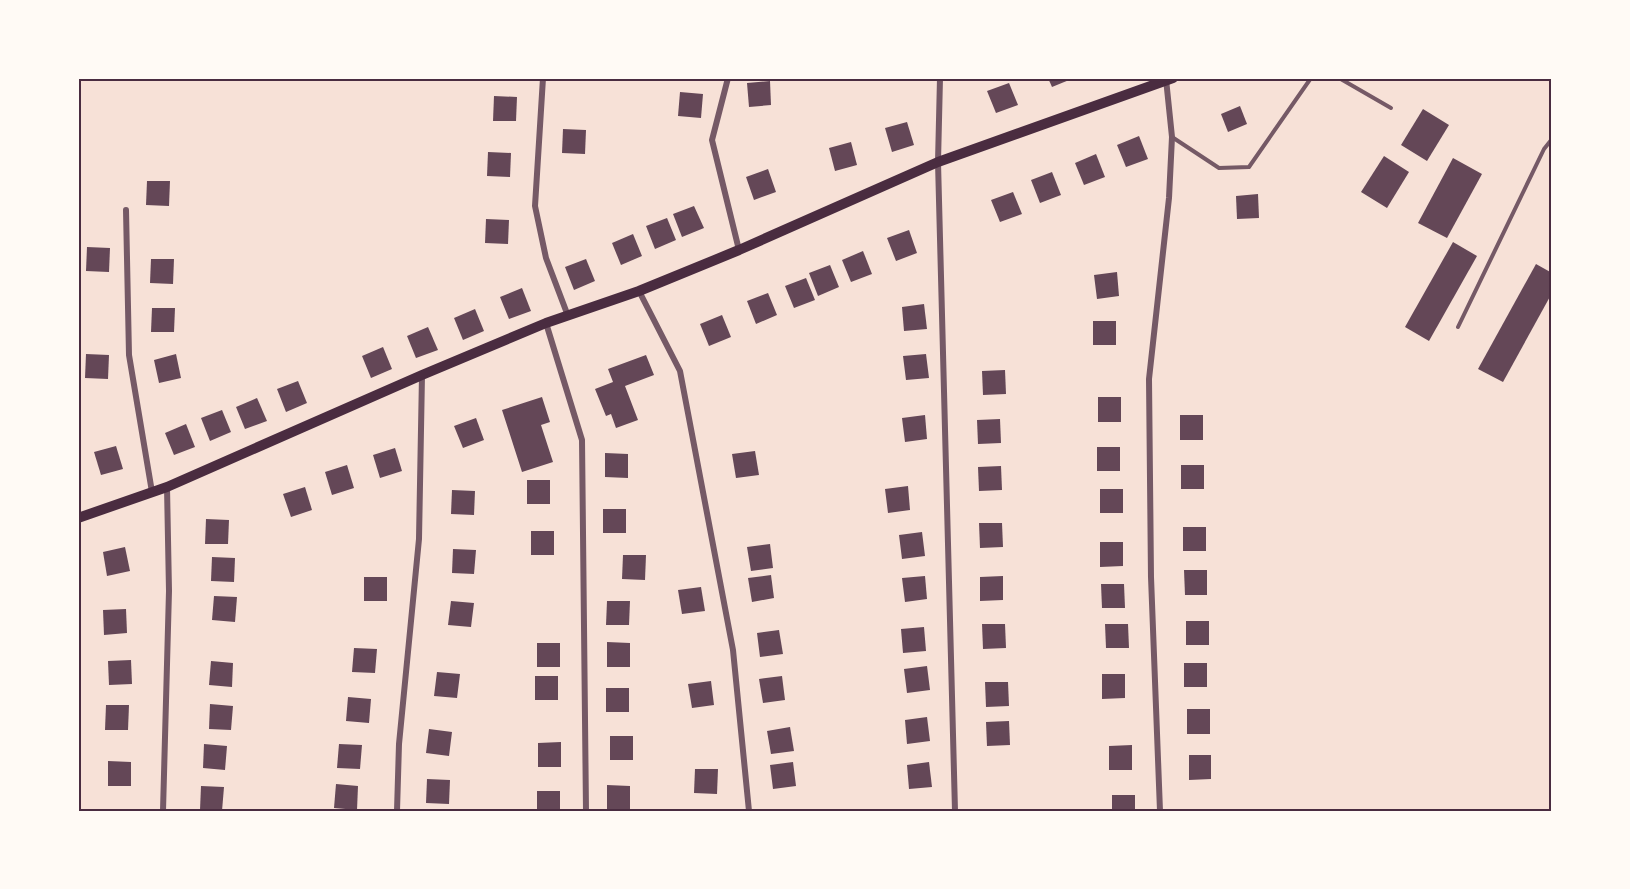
<svg xmlns="http://www.w3.org/2000/svg" width="1630" height="889" viewBox="0 0 1630 889" font-family="Helvetica,sans-serif">
  <style>
    .building { fill: #644757 }
    .lines { fill: none; stroke-linecap: round; stroke-linejoin: round }
    .service { stroke: #755966; stroke-width: 4 }
    .minor { stroke: #755966; stroke-width: 6 }
    .secondary { stroke: #4a2c40; stroke-width: 10 }
    .neatline { fill: none; stroke: #4a2c40; stroke-width: 2 }
  </style>
  <rect width="100%" height="100%" fill="#f7e1d7"/>
  <g class="building">
    <path d="M1048 78H1074L1052 87Z"/>
    <path d="M770 81 771 105 749 107 747 83Z"/>
    <path d="M1009 83 1018 105 996 113 987 91Z"/>
    <path d="M680 92 703 94 701 118 678 116Z"/>
    <path d="M494 96 517 97 516 121H493Z"/>
    <path d="M1240 106 1247 124 1228 132 1221 114Z"/>
    <path d="M1423 109 1449 125 1427 161 1401 145Z"/>
    <path d="M907 122 914 145 892 152 885 128Z"/>
    <path d="M563 129 586 130 585 154 562 153Z"/>
    <path d="M1139 136 1148 159 1126 167 1117 145Z"/>
    <path d="M851 142 857 165 835 171 829 148Z"/>
    <path d="M488 152 511 153 510 177 487 176Z"/>
    <path d="M1096 154 1105 177 1084 185 1075 163Z"/>
    <path d="M1384 156 1409 172 1387 208 1361 192Z"/>
    <path d="M1453 158 1482 174 1447 238 1418 223Z"/>
    <path d="M768 169 776 192 754 200 746 177Z"/>
    <path d="M1052 172 1061 195 1040 203 1031 180Z"/>
    <path d="M147 181H170L169 206 146 205Z"/>
    <path d="M1013 192 1022 214 1000 222 991 200Z"/>
    <path d="M1258 194 1259 218 1237 219 1236 196Z"/>
    <path d="M694 206 704 228 682 237 673 214Z"/>
    <path d="M667 218 676 240 655 249 646 226Z"/>
    <path d="M486 219 509 220 508 244 485 243Z"/>
    <path d="M909 230 917 253 896 261 887 238Z"/>
    <path d="M633 234 642 256 621 265 612 243Z"/>
    <path d="M1453 242 1477 256 1429 341 1405 327Z"/>
    <path d="M87 247 110 248 109 272 86 271Z"/>
    <path d="M863 251 872 274 851 282 842 260Z"/>
    <path d="M151 259H174L173 284 150 283Z"/>
    <path d="M586 259 595 281 574 290 565 267Z"/>
    <path d="M1536 264 1552 273V293L1503 382 1478 369Z"/>
    <path d="M830 265 839 287 818 296 809 273Z"/>
    <path d="M1117 272 1119 296 1097 299 1094 275Z"/>
    <path d="M806 278 815 300 794 308 785 286Z"/>
    <path d="M522 288 531 311 509 319 500 297Z"/>
    <path d="M768 293 777 315 756 324 747 301Z"/>
    <path d="M924 304 927 329 904 331 902 307Z"/>
    <path d="M152 308H175L174 332H151Z"/>
    <path d="M475 309 484 331 463 340 454 318Z"/>
    <path d="M722 315 731 337 709 346 700 324Z"/>
    <rect x="1093" y="321" width="23" height="24"/>
    <path d="M428 327 438 350 416 358 407 336Z"/>
    <path d="M383 347 392 369 371 378 362 356Z"/>
    <path d="M86 354 109 355 108 379 85 378Z"/>
    <path d="M176 354 181 378 159 383 154 360Z"/>
    <path d="M926 354 929 378 906 380 903 356Z"/>
    <path d="M646 355 654 375 625 386 638 420 616 428 611 414 606 416 595 389 613 382 608 369Z"/>
    <path d="M1005 370 1006 394 983 395 982 371Z"/>
    <path d="M298 381 307 403 286 412 277 389Z"/>
    <path d="M542 397 550 422 541 425 553 462 522 472 502 410Z"/>
    <rect x="1098" y="397" width="23" height="25"/>
    <path d="M257 398 267 421 245 429 236 407Z"/>
    <path d="M222 410 231 432 210 441 201 418Z"/>
    <path d="M925 415 927 439 905 442 902 418Z"/>
    <rect x="1180" y="415" width="23" height="25"/>
    <path d="M476 418 484 440 463 448 454 426Z"/>
    <path d="M1000 419 1001 443 978 444 977 420Z"/>
    <path d="M186 424 195 447 174 455 165 433Z"/>
    <path d="M116 446 123 469 101 475 94 452Z"/>
    <rect x="1097" y="447" width="23" height="24"/>
    <path d="M395 448 402 471 380 478 373 455Z"/>
    <path d="M755 451 759 475 736 478 732 454Z"/>
    <path d="M605 453 628 454V478L605 477Z"/>
    <path d="M347 465 354 488 332 495 325 472Z"/>
    <rect x="1181" y="465" width="23" height="24"/>
    <path d="M1001 466 1002 490 979 491 978 467Z"/>
    <rect x="527" y="480" width="23" height="24"/>
    <path d="M908 486 910 510 888 513 885 489Z"/>
    <path d="M305 487 312 510 291 517 283 494Z"/>
    <rect x="1100" y="489" width="23" height="24"/>
    <path d="M452 490 475 491 474 515 451 514Z"/>
    <rect x="603" y="509" width="23" height="24"/>
    <path d="M206 519 229 520 228 544H205Z"/>
    <path d="M979 523H1002L1003 547 980 548Z"/>
    <rect x="1183" y="527" width="23" height="24"/>
    <rect x="531" y="531" width="23" height="24"/>
    <path d="M922 532 925 556 902 559 899 535Z"/>
    <path d="M1100 542H1123V566L1100 567Z"/>
    <path d="M770 544 773 568 751 571 747 547Z"/>
    <path d="M125 547 130 571 107 576 103 552Z"/>
    <path d="M453 549 476 550 474 574 452 573Z"/>
    <path d="M623 555H646L645 580 622 579Z"/>
    <path d="M212 557 235 558 234 582 211 581Z"/>
    <path d="M1184 570H1207V595H1185Z"/>
    <path d="M771 575 774 598 752 602 748 578Z"/>
    <path d="M925 576 927 599 905 602 902 578Z"/>
    <path d="M1003 576V600L980 601V577Z"/>
    <rect x="364" y="577" width="23" height="24"/>
    <path d="M1101 584H1124L1125 608H1102Z"/>
    <path d="M701 587 705 611 682 614 678 590Z"/>
    <path d="M214 596 237 597 235 622 212 620Z"/>
    <path d="M451 601 474 603 471 627 448 625Z"/>
    <path d="M607 601H630L629 625H606Z"/>
    <path d="M126 609 127 633 104 635 103 610Z"/>
    <rect x="1186" y="621" width="23" height="24"/>
    <path d="M982 624H1005L1006 648 983 649Z"/>
    <path d="M1105 624H1128L1129 648H1106Z"/>
    <path d="M924 627 926 651 903 653 901 629Z"/>
    <path d="M779 630 783 654 760 657 757 633Z"/>
    <path d="M607 642 630 643V667H607Z"/>
    <rect x="537" y="643" width="23" height="24"/>
    <path d="M354 648 377 649 375 673 352 672Z"/>
    <path d="M131 660 132 684 109 685 108 661Z"/>
    <path d="M211 661 233 663 232 687 209 685Z"/>
    <rect x="1184" y="663" width="23" height="24"/>
    <path d="M927 666 930 690 907 693 904 669Z"/>
    <path d="M437 672 460 674 457 698 434 696Z"/>
    <path d="M1102 674H1125V698L1102 699Z"/>
    <rect x="535" y="676" width="23" height="24"/>
    <path d="M782 676 785 700 763 703 759 679Z"/>
    <path d="M711 681 714 705 692 708 688 684Z"/>
    <path d="M985 682H1008L1009 706 986 707Z"/>
    <rect x="606" y="688" width="23" height="24"/>
    <path d="M348 697 371 699 369 723 346 721Z"/>
    <path d="M210 704 233 706 231 730 209 729Z"/>
    <path d="M106 705H129L128 730H105Z"/>
    <rect x="1187" y="709" width="23" height="25"/>
    <path d="M927 717 930 741 907 744 905 720Z"/>
    <path d="M1009 721 1010 745 987 746 986 722Z"/>
    <path d="M790 727 794 751 771 754 767 731Z"/>
    <path d="M429 729 452 732 449 756 426 753Z"/>
    <rect x="610" y="736" width="23" height="24"/>
    <path d="M561 742V767H538V743Z"/>
    <path d="M204 744 227 746 225 770 203 768Z"/>
    <path d="M339 744 362 745 360 769 337 768Z"/>
    <path d="M1132 745V770H1109V746Z"/>
    <path d="M1189 755H1211V779L1189 780Z"/>
    <path d="M108 761 131 762V786H108Z"/>
    <path d="M793 762 796 786 773 789 770 765Z"/>
    <path d="M929 762 932 787 909 789 907 765Z"/>
    <path d="M695 769H718L717 794 694 793Z"/>
    <path d="M427 779 450 780 449 804 426 803Z"/>
    <path d="M336 784 358 786 357 810 334 808Z"/>
    <path d="M607 785 630 786V810H607Z"/>
    <path d="M201 786 224 787 222 811 200 810Z"/>
    <rect x="537" y="791" width="23" height="20"/>
    <rect x="1112" y="795" width="23" height="16"/>
  </g>
  <g class="lines">
    <g class="service">
      <path d="M1339 78 1391 108"/>
      <path d="M1172 137 1219 168 1249 167 1311 78"/>
      <path d="M1458 327 1544 149 1552 139"/>
    </g>
    <g class="minor">
      <path d="M543 78 535 206 546 258 568 316"/>
      <path d="M728 78 712 140 739 250"/>
      <path d="M940 78 938 162 955 811"/>
      <path d="M126 210 129 355 152 492"/>
      <path d="M639 291 680 371 733 650 749 811"/>
      <path d="M546 323 582 440 586 811"/>
      <path d="M163 811 169 591 167 487"/>
      <path d="M397 811 399 744 419 539 422 375"/>
      <path d="M1160 811 1151 577 1149 379 1169 198 1172 137 1166 79"/>
    </g>
    <path class="secondary" d="M78 518 167 487 422 375 546 323 639 291 739 250 938 162 1173 78"/>
  </g>
  <rect width="1630" height="889" fill="none" stroke="#fffaf5" stroke-width="159"/>
  <rect x="80" y="80" width="1470" height="730" class="neatline"/>
</svg>
